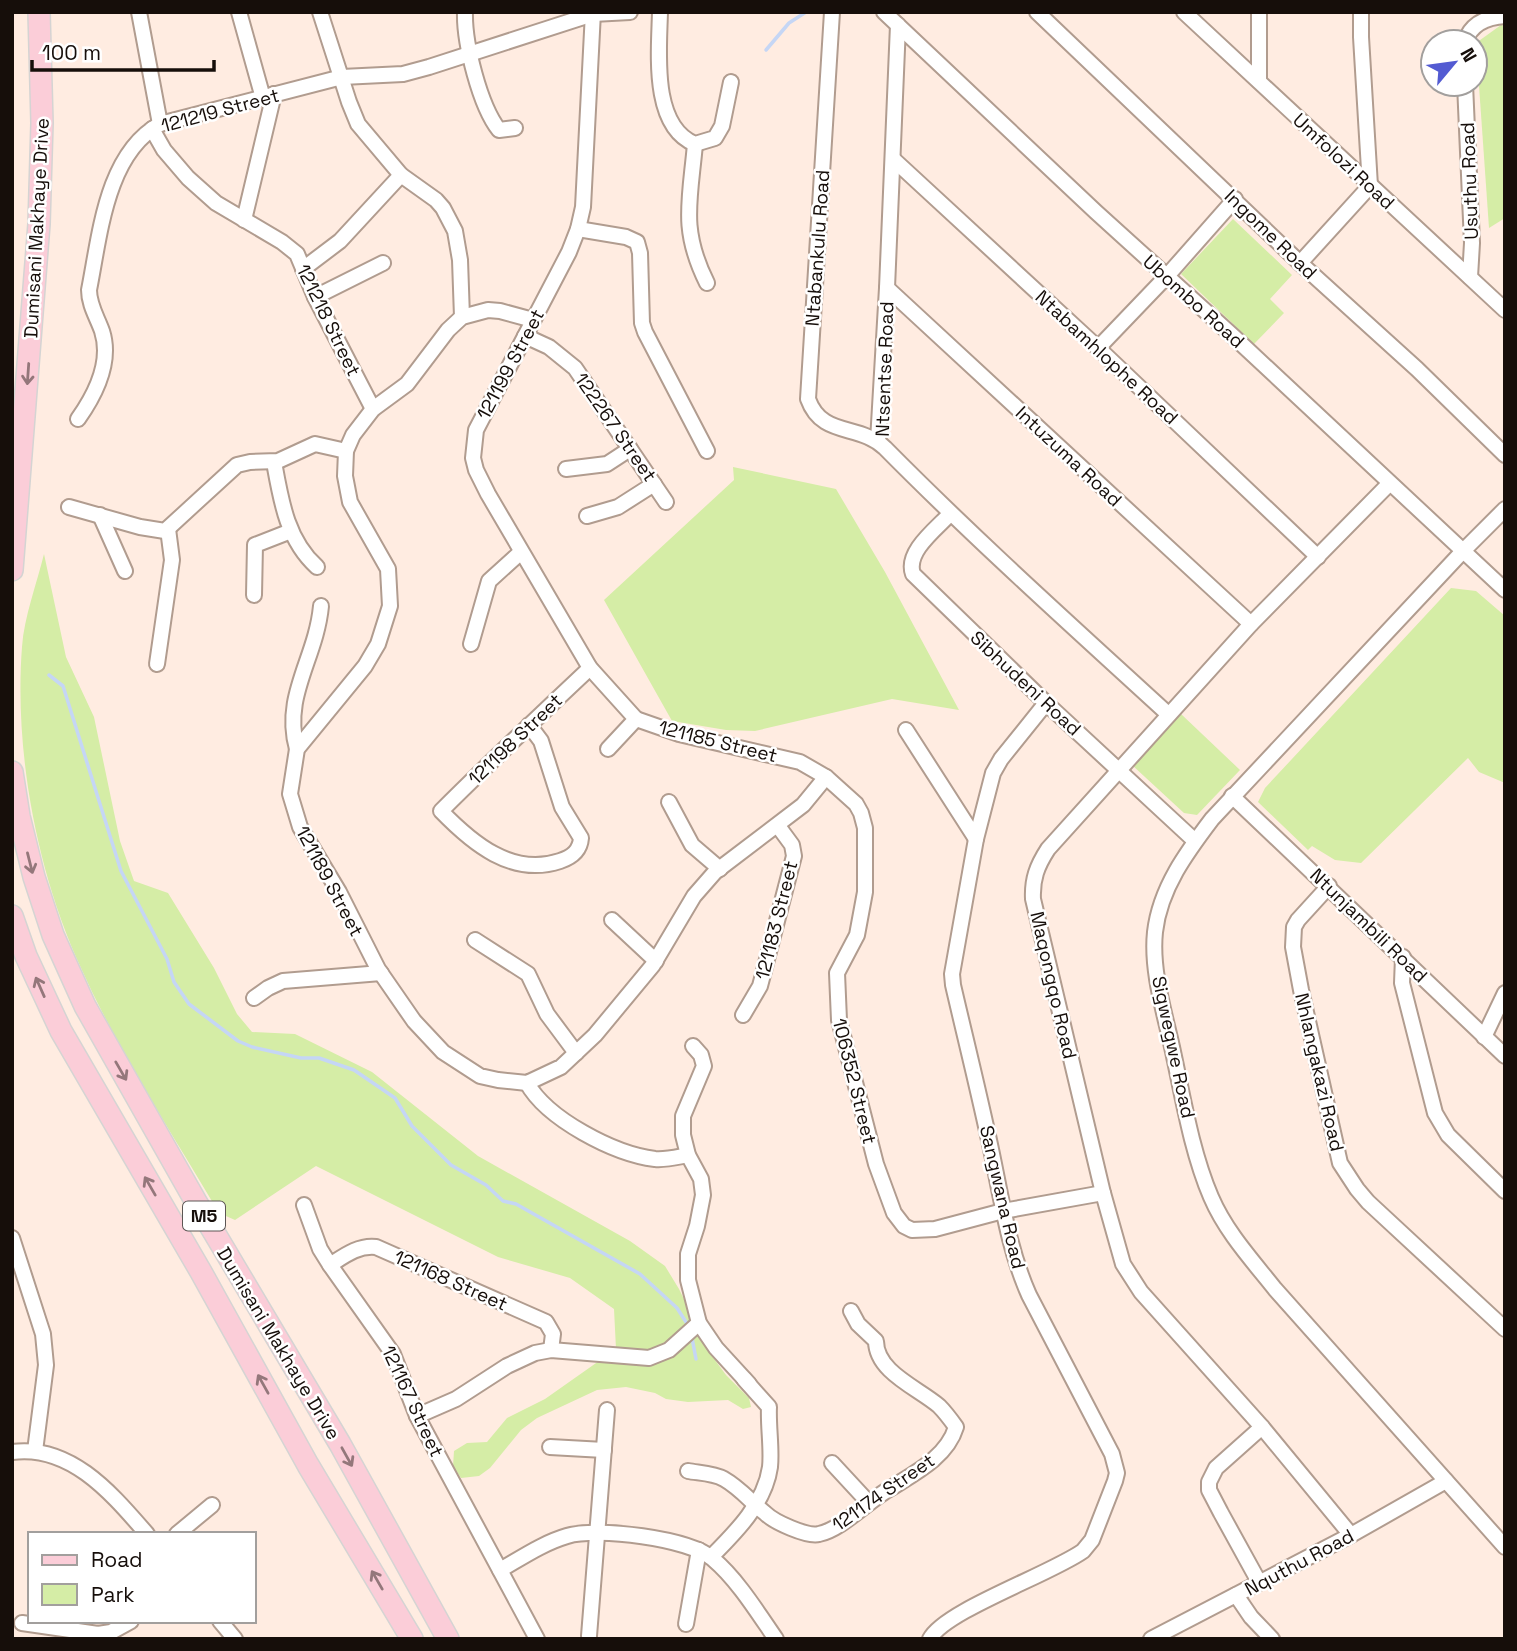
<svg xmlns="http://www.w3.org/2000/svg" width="1517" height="1651" viewBox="0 0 1517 1651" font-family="'Space Grotesk',sans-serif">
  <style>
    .green { fill: #d5eda6 }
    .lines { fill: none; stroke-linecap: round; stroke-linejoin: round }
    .stream { stroke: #c5d6f5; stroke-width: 3.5 }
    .street-casing { stroke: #b19c8f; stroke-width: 18 }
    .primary-casing { stroke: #d5d4d3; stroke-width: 24 }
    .street { stroke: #fff; stroke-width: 14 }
    .primary { stroke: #fbcdd8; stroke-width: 21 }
    .oneway { stroke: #94777b }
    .labels { text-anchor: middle; stroke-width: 5; stroke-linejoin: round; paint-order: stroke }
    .shield { fill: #fff; stroke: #5c5654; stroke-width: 2 }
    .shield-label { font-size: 18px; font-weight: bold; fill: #160e0a }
    .street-label { font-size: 19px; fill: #160e0a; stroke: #fff }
  </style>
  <rect width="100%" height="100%" fill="#ffece1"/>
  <g class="green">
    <path d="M1501 25 1505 26V218L1489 228 1476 43Z"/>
    <path d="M1233 219 1292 275 1270 299 1284 313 1254 344 1181 274Z"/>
    <path d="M733 467 836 489 885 572 959 710 892 699 755 731 726 730 672 721 604 600 734 480Z"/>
    <path d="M44 554 66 657 94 717 120 841 134 881 168 893 214 968 237 1014 252 1032 295 1034 372 1072 478 1156 630 1241 665 1266 679 1289 712 1356 726 1375 749 1398 751 1407 743 1409 728 1400 688 1402 666 1399 655 1393 626 1387 597 1390 537 1418 521 1430 490 1468 479 1476 461 1478 453 1466 454 1451 467 1443 487 1442 507 1418 545 1399 616 1349 614 1309 570 1278 498 1257 316 1166 235 1220 219 1213C172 1133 119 1053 81 968 37 873 14 751 22 647 24 617 37 583 44 554Z"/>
    <path d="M1451 588 1476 591 1505 616V783L1479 772 1468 758 1361 863 1335 860 1312 846 1308 850 1258 802 1265 788Z"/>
    <path d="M1181 714 1240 770 1197 815 1184 813 1132 765Z"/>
  </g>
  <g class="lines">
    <g class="stream">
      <path d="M766 50 789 23 806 12"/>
      <path d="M49 675 63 686 121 871 167 959 174 982 189 1004 238 1041 252 1047 301 1058H319L354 1070 395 1098 412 1126 451 1165 486 1185 503 1201 516 1204 640 1274 677 1308 686 1322"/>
      <path d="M692 1338 696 1359"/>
    </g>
    <defs>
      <g id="street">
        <path d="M139 12 160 124"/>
        <path d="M239 12 263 98"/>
        <path d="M320 12 349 102 358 124 401 175 436 200 443 208 455 231 460 260 462 317"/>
        <path d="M465 12C464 43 480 106 499 130L515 128"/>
        <path d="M593 12 583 207 578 229 569 252 476 430 473 458 476 470 488 494 590 668 636 719 608 749"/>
        <path d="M660 12C659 52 651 126 695 144L715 138 722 126 731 82"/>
        <path d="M832 12 808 399C822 438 859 423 885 448 976 540 1072 626 1168 714"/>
        <path d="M884 12 1096 212 1234 337 1505 590"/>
        <path d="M1037 12 1300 263 1417 369 1505 455"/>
        <path d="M1184 12 1505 310"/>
        <path d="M1259 12V81"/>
        <path d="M1465 42C1471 23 1487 17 1505 16"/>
        <path d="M1465 84 1472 243 1470 277"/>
        <path d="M152 129 164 150 188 178 216 203 282 242 297 254 315 297 373 409"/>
        <path d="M695 144C690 201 680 229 707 283"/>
        <path d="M893 159 1098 348 1318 557"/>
        <path d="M244 220 274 94"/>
        <path d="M578 229 626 237 637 242 640 253 642 323 645 332 707 451"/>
        <path d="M1300 263 1370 186 1361 37V12"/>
        <path d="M303 269 340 241 401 175"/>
        <path d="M887 288 1251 624"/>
        <path d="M315 297 383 263"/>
        <path d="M533 320 500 311 488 310 462 317 448 330 407 384 373 409 353 435 346 451 345 476 350 502 388 569 390 606 378 644 365 666 297 749 290 794 300 827 339 892 378 969 414 1021 443 1052 480 1076 498 1080 527 1083 561 1067 595 1035 653 965 694 896 715 872 803 805 826 777"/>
        <path d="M525 336 549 347 575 368 666 502"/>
        <path d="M1098 348 1167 276 1235 199"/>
        <path d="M78 419C95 395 112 362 102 331 97 317 89 305 89 290 100 235 106 154 160 124L342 77 403 74 429 67 593 14 630 12"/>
        <path d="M878 441 887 288 898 25"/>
        <path d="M274 462C281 501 287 540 317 567"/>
        <path d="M566 469 607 464 630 449"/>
        <path d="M69 507 140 527 165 531 237 465 250 462 278 461 315 444 346 451"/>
        <path d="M1505 509 1463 551 1212 819C1187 852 1160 888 1155 932 1151 970 1164 1011 1172 1047 1183 1097 1191 1150 1211 1197 1226 1232 1252 1260 1275 1289L1505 1547"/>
        <path d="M950 514C936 529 905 552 913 574L1046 703 1195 841"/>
        <path d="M100 515 125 571"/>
        <path d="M587 516 618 507 654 484"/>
        <path d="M254 595 255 545 291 531"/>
        <path d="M471 644 489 581 521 552"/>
        <path d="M157 664 172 560 168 529"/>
        <path d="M636 719 679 734 800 762 826 777 856 804 861 813 865 828V892L857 935 837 973 839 1020 876 1164 894 1213 904 1226 912 1230 935 1229 1003 1211 1103 1193"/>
        <path d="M529 725 541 741 562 807 581 838C580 851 572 857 560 861 512 877 472 843 441 811 490 762 540 715 590 668"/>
        <path d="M906 730 976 839"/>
        <path d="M297 749C282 696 316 659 321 606"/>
        <path d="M1232 796 1505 1056"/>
        <path d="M669 802 692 845 720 869"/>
        <path d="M1329 886 1298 920 1294 927 1293 947 1301 990 1340 1163 1357 1189 1368 1202 1505 1329"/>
        <path d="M612 920 656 961"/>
        <path d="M475 940 528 974 547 1014 576 1053"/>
        <path d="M1403 957 1402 983 1435 1113 1448 1135 1505 1191"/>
        <path d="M254 998 268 988 283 981 381 973"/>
        <path d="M743 1015 760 986 794 856 792 845 778 826"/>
        <path d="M1484 1037 1505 993"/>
        <path d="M693 1046 701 1055 704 1066 683 1116V1135L688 1155 701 1179 703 1195 697 1226 688 1254V1280L699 1323 716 1348 749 1384"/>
        <path d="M527 1083C547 1119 614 1154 655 1159 666 1160 677 1157 688 1155"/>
        <path d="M304 1205 320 1249 330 1265 393 1354 417 1416 537 1639"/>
        <path d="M12 1238 43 1334 46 1365 35 1451"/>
        <path d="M330 1265C344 1256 358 1245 376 1247L546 1322 553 1334 551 1350"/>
        <path d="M417 1416 456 1399 507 1366 535 1353 551 1350 649 1358 669 1350 699 1323"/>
        <path d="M550 1447 604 1450"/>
        <path d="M12 1452C71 1444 112 1494 147 1534"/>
        <path d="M832 1463 869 1503"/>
        <path d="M688 1471C699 1473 714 1473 724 1479 740 1488 751 1502 765 1513 774 1522 807 1537 819 1534 841 1530 870 1499 891 1488 915 1473 947 1457 956 1427 951 1420 945 1412 939 1406 918 1388 876 1372 876 1341L858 1324 851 1311"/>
        <path d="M177 1534 212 1505"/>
        <path d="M1351 1535 1262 1427 1141 1292 1123 1264 1103 1193 1033 899C1032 879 1037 866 1048 849L1251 624 1389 484"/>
        <path d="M711 1557C736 1532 765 1503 770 1467 772 1449 768 1426 769 1407L744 1379"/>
        <path d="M500 1570C521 1558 543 1543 567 1536 597 1527 689 1538 713 1559 737 1579 758 1613 776 1639"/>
        <path d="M1259 1582 1221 1513 1209 1490V1482L1216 1468 1262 1427"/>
        <path d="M1236 1595 1251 1617 1272 1639"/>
        <path d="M220 1621 235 1639"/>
        <path d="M22 1623 98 1634 111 1632 131 1621"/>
        <path d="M686 1624 699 1550"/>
        <path d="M589 1636 607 1410"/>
        <path d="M930 1639C944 1611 1051 1574 1083 1551L1092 1540 1115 1481 1117 1473 1112 1454 1029 1295C1009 1250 1002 1202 992 1154 980 1097 966 1041 953 985L952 974 976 839 993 773 1001 759 1046 703"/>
        <path d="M1151 1639 1351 1535 1446 1481"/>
      </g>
      <g id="primary">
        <path d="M12 570 39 224 42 123 39 12"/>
        <path d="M12 772 19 816 34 877 53 935 85 1006 196 1202 340 1444 448 1639"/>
        <path d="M12 916 26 956 61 1031 201 1272 308 1465 412 1639"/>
      </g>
    </defs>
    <use href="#street" class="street-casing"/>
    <use href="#primary" class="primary-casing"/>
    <use href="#street" class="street"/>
    <use href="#primary" class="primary"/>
  </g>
  <defs><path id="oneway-shaft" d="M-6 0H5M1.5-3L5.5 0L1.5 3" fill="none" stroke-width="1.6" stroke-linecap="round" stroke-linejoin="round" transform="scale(1.75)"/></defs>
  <g class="oneway">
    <use href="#oneway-shaft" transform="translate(28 374) rotate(94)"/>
    <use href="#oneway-shaft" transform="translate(30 863) rotate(76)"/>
    <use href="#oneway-shaft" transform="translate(40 987) rotate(-114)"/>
    <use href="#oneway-shaft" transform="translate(121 1071) rotate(60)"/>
    <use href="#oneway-shaft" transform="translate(150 1186) rotate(-120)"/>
    <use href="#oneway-shaft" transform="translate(263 1384) rotate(-119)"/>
    <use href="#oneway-shaft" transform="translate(347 1457) rotate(61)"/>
    <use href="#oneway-shaft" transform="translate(377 1580) rotate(-120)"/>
  </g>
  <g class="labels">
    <rect class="shield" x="183" y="1201.5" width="42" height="29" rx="5"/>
    <g class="shield-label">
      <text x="204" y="1222">M5</text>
    </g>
    <g class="street-label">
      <text transform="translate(220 110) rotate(-15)" y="7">121219 Street</text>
      <text transform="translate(1344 161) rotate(43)" y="7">Umfolozi Road</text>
      <text transform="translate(1469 181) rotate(-92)" y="7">Usuthu Road</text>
      <text transform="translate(36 228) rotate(-87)" y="7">Dumisani Makhaye Drive</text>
      <text transform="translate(1271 234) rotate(44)" y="7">Ingome Road</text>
      <text transform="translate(817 248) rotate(-86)" y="7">Ntabankulu Road</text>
      <text transform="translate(1194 301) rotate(42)" y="7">Ubombo Road</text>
      <text transform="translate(329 320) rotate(64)" y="7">121218 Street</text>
      <text transform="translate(1107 357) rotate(43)" y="7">Ntabamhlophe Road</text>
      <text transform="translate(510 364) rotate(-62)" y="7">121199 Street</text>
      <text transform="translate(884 369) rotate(-88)" y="7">Ntsentse Road</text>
      <text transform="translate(616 427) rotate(55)" y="7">122267 Street</text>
      <text transform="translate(1069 456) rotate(43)" y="7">Intuzuma Road</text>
      <text transform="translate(1026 683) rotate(43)" y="7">Sibhudeni Road</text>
      <text transform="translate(515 739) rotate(-44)" y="7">121198 Street</text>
      <text transform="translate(718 741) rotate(14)" y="7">121185 Street</text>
      <text transform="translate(330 881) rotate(62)" y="7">121189 Street</text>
      <text transform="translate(776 920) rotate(-76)" y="7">121183 Street</text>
      <text transform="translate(1369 925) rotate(44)" y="7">Ntunjambili Road</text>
      <text transform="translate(1054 985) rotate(77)" y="7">Maqongqo Road</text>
      <text transform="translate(1174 1047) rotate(78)" y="7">Sigwegwe Road</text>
      <text transform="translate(1320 1072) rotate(77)" y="7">Nhlangakazi Road</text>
      <text transform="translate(855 1081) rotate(76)" y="7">106352 Street</text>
      <text transform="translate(1003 1197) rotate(77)" y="7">Sangwana Road</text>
      <text transform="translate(451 1280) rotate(24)" y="7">121168 Street</text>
      <text transform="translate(279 1343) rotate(59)" y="7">Dumisani Makhaye Drive</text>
      <text transform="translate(413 1401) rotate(65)" y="7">121167 Street</text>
      <text transform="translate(883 1492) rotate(-35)" y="7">121174 Street</text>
      <text transform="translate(1299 1562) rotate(-28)" y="7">Nquthu Road</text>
    </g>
  </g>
  <rect width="1517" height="1651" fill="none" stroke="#160e0a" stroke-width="28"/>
  <rect x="28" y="1532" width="228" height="91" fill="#ffffff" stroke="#a29f9d" stroke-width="2"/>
  <rect x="42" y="1555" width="35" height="10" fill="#fbcdd8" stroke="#a29f9d" stroke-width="2"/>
  <text x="91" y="1567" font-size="21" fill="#160e0a">Road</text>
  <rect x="42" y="1584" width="35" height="21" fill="#d5eda6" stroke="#a29f9d" stroke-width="2"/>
  <text x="91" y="1602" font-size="21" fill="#160e0a">Park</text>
  <g transform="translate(1454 63) rotate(61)"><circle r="33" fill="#ffffff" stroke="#a29f9d" stroke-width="2"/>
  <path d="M0-5L12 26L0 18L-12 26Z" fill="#535bd2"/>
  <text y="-10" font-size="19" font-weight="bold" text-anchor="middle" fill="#160e0a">N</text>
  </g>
  <path d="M32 60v10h182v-10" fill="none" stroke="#160e0a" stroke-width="3.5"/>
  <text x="42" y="60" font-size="21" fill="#160e0a" stroke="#ffffff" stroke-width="5" paint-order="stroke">100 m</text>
</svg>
